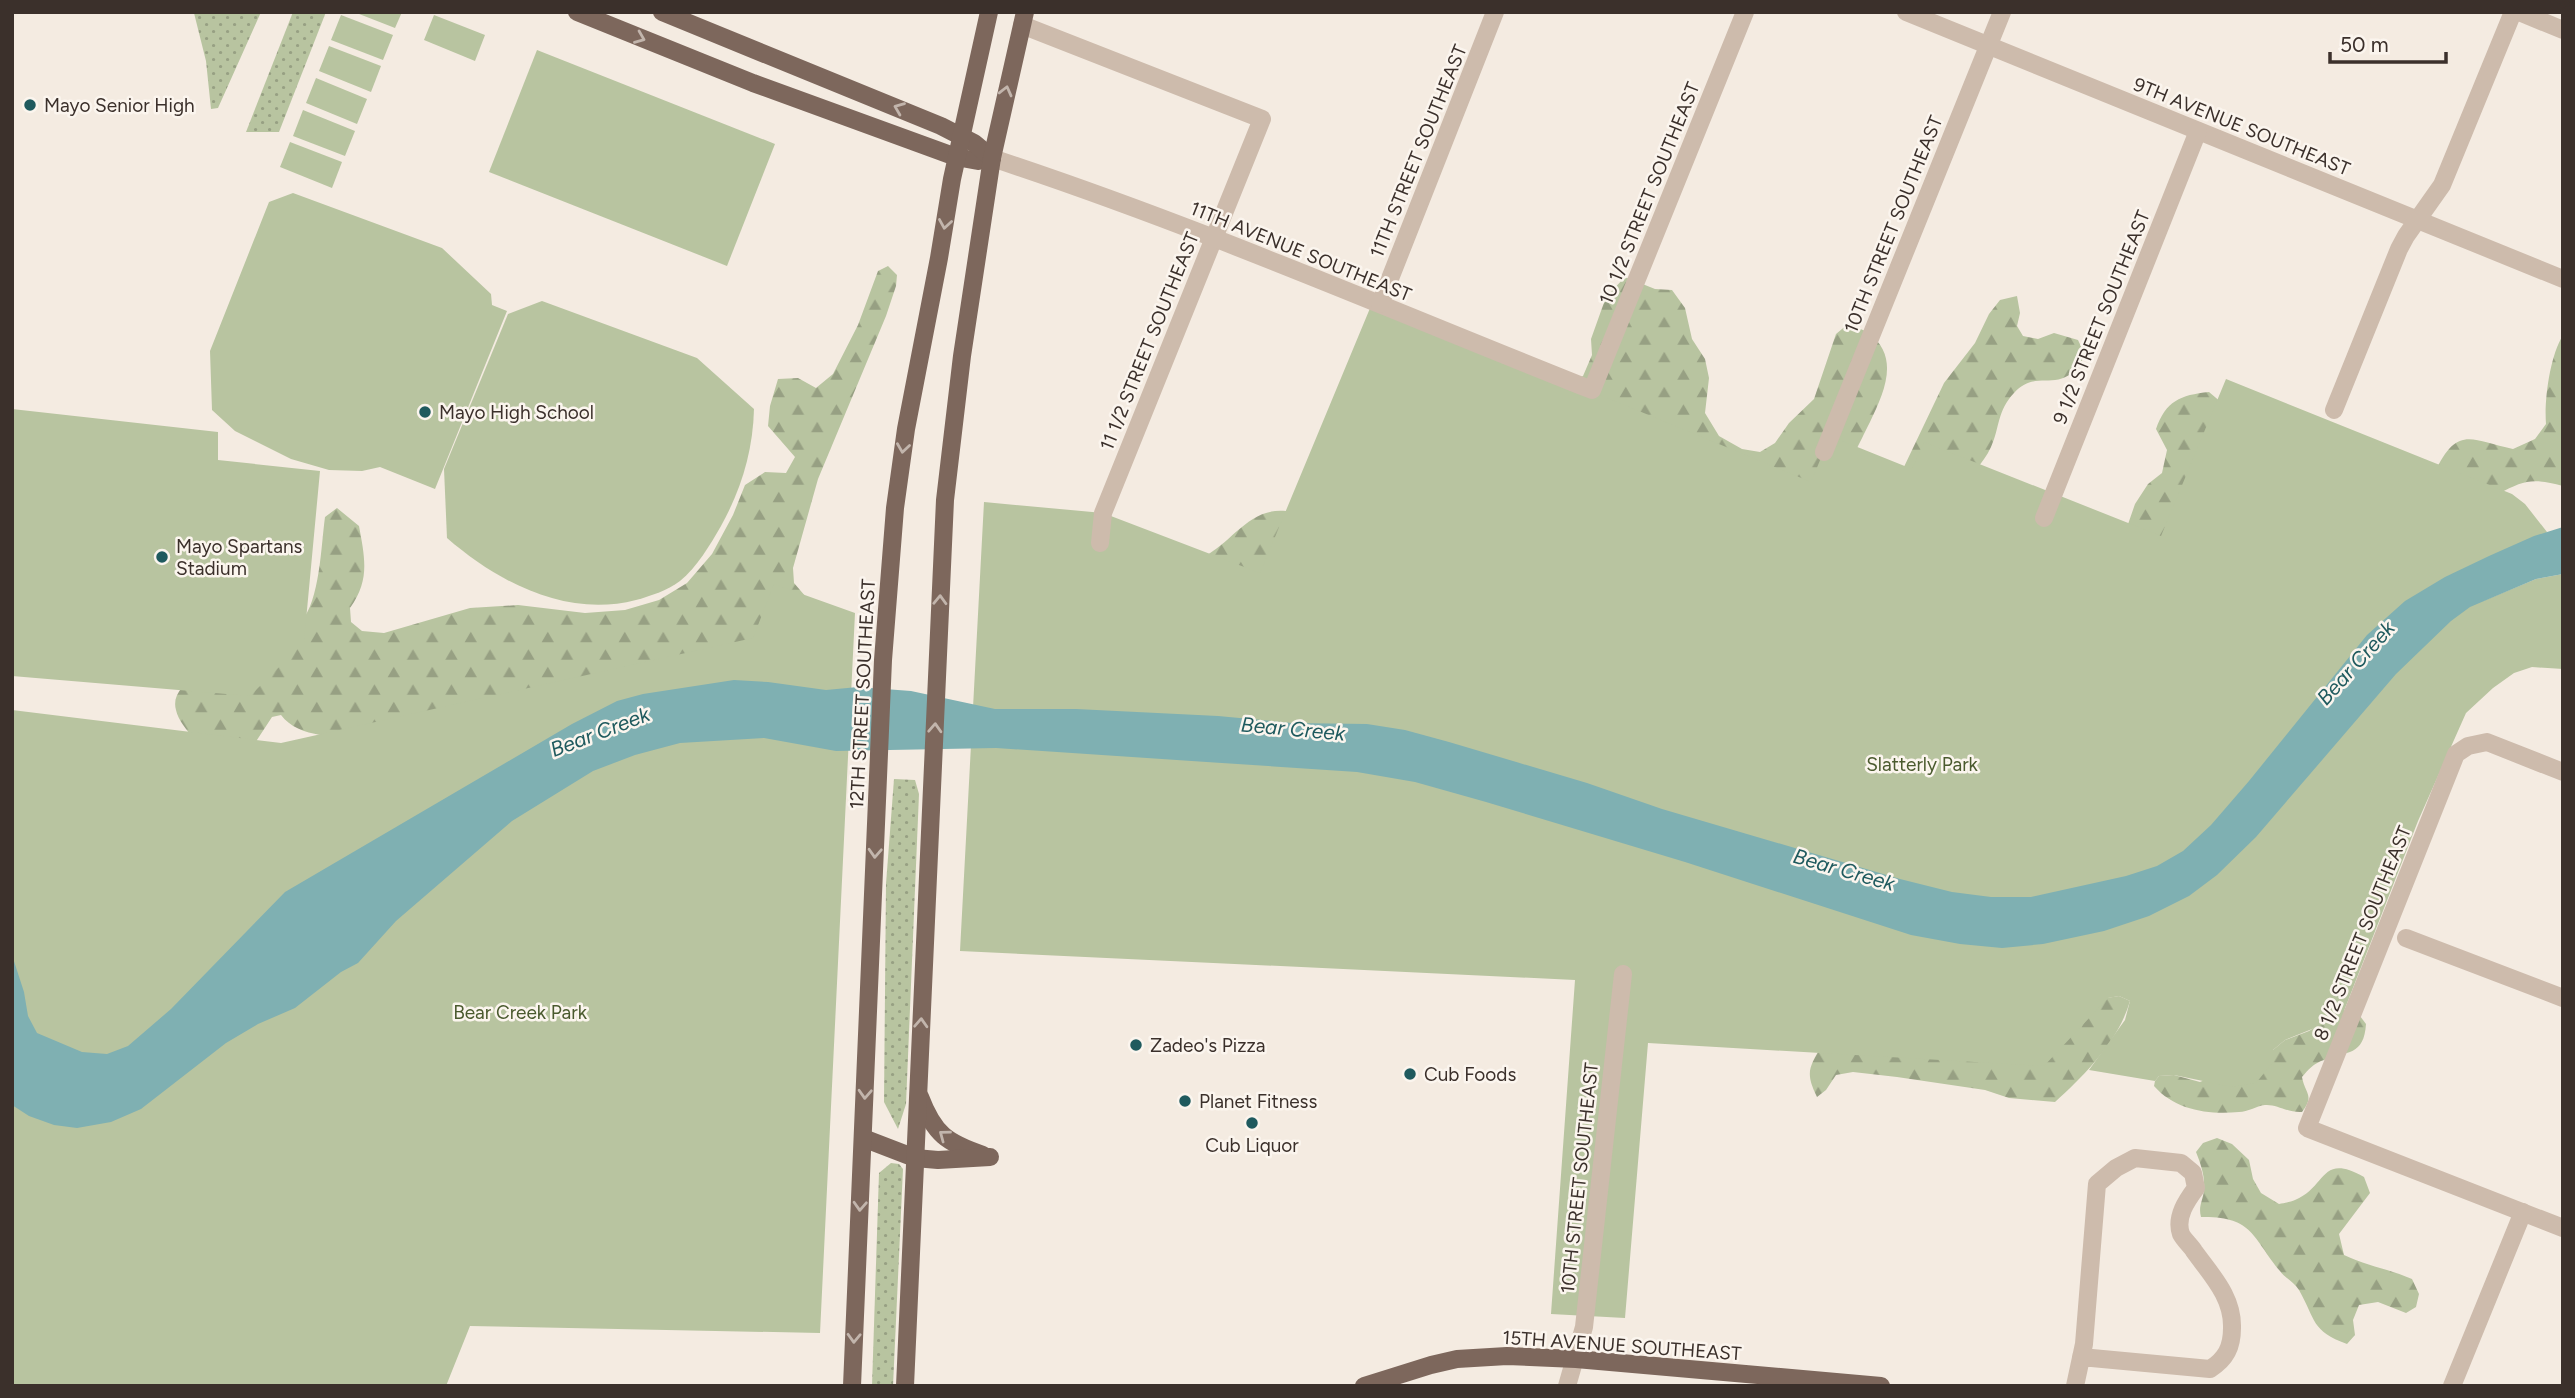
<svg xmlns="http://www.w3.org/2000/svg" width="2575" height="1398" viewBox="0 0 2575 1398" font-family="Figtree,sans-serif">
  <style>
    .grass { fill: url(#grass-dots) }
    .forest { fill: url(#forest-firs) }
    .green { fill: #b8c4a0 }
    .water { fill: #7fb0b2 }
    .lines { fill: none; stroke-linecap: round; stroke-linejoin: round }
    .minor { stroke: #cdbbac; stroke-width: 18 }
    .major { stroke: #7d675c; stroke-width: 18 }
    .oneway { stroke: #c2b5ac }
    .poi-dot { fill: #1f5a5e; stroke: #fbf5ee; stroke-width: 2.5 }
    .labels { text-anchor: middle; stroke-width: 5; stroke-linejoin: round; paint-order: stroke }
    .poi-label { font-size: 19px; fill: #3b302b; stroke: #fbf5ee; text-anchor: start }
    .street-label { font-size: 19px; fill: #3b302b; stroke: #fbf5ee }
    .park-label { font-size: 19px; fill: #4a5a2e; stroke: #fbf5ee }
    .water-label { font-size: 21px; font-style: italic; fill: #1f5a5e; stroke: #fbf5ee }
  </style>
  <defs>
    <pattern id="grass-dots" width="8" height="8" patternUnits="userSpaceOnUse" patternTransform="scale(1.75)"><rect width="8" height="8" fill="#b8c4a0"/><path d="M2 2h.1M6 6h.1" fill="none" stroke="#97a083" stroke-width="1.8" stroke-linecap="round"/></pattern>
    <pattern id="forest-firs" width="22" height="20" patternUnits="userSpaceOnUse" patternTransform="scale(1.75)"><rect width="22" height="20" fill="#b8c4a0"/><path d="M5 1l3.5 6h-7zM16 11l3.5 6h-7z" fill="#97a083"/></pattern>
  </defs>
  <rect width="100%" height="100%" fill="#f4ebe1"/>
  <g class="grass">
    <path d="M261 12 218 108 211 109 206 61 194 13Z"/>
    <path d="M293 12H326L279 132H246Z"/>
    <path d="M894 779 915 780 919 794 906 1104 898 1129 884 1102 886 884Z"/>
    <path d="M891 1163 899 1164 903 1169 893 1386H872L879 1173Z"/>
  </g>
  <g class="forest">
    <path d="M888 266 897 275 896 286 886 316 818 479 793 568 794 583 830 625 367 740C339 736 299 739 281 715L272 717 249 752 193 738C187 730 178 720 176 710 164 668 280 646 301 622 320 600 321 546 325 517L337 508 359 526C365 559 370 580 350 608L351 622 362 631 384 633 470 608 518 605 585 613 625 610 659 600 687 583 712 554 733 515 745 485 765 472 786 473 795 457 768 426 770 406 778 379 798 378 816 388 833 374 858 325 878 271Z"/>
    <path d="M1625 277 1655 289 1672 290 1685 308 1692 339 1705 359 1709 378 1705 413 1719 436 1742 449 1760 452 1775 443 1789 423 1814 399 1836 334 1848 324C1854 327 1863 329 1868 333 1901 356 1884 393 1870 422 1857 447 1856 456 1834 476L1563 614 1149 559C1161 559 1193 562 1203 557 1232 543 1249 507 1286 511L1583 376 1592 355 1591 339 1606 297Z"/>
    <path d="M2017 296 2020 313 2017 326 2023 336 2038 339 2054 333 2078 340 2085 355C2061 400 2040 365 2014 393 1997 411 2000 427 1991 447 1987 456 1981 463 1976 470L1902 471 1944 383 1975 343 1989 314 2000 300Z"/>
    <path d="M2563 335V486C2532 478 2525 480 2498 494L2434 474C2457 425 2469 439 2513 449L2535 439 2546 424C2544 400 2550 356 2563 335Z"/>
    <path d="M2209 392 2222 403 2176 548 2126 530 2135 504 2148 484 2162 473 2167 450 2156 429C2166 401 2180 395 2209 392Z"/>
    <path d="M2119 996 2130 1001C2119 1040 2085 1075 2055 1102L2009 1098 1985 1090 1897 1077 1853 1072 1836 1075 1826 1090 1817 1097C1805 1072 1809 1068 1822 1045Z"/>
    <path d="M2349 1009 2360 1016 2366 1024C2364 1056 2347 1051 2324 1060 2314 1063 2308 1070 2302 1077 2305 1094 2315 1095 2302 1112 2288 1113 2277 1104 2265 1105 2256 1106 2248 1112 2239 1112 2208 1115 2175 1110 2154 1086L2155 1081 2159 1076 2174 1075 2200 1082 2273 1050 2285 1040 2309 1031 2339 1012Z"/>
    <path d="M2217 1138 2232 1144 2249 1160 2253 1179 2261 1193 2279 1204C2284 1203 2291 1202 2295 1200 2327 1187 2320 1152 2364 1177L2370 1193 2339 1234 2344 1255C2367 1266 2389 1269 2412 1279L2419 1294 2416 1307 2406 1313 2378 1302 2359 1305 2353 1320 2355 1335 2347 1344C2311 1331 2316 1320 2299 1290 2294 1282 2285 1278 2280 1271 2252 1237 2253 1216 2201 1217 2198 1206 2203 1201 2204 1190 2205 1175 2201 1165 2196 1152L2203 1143Z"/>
  </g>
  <g class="green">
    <path d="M354 12H402L395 28Z"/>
    <path d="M341 15 393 35 383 60 331 40Z"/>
    <path d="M434 15 485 35 475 61 424 40Z"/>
    <path d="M329 46 381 66 371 92 319 71Z"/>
    <path d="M537 50 775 144 727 266 489 172Z"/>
    <path d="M316 78 367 99 357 124 306 103Z"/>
    <path d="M303 110 355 131 345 156 293 136Z"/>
    <path d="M290 142 342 162 332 188 280 167Z"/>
    <path d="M293 193 442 248 491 294 492 305 507 311 435 489 380 467 362 471 329 470 291 459 235 431 212 410 210 351 269 202Z"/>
    <path d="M542 301 697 358 754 409C753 451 741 490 721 526 710 545 697 567 680 581 668 590 651 596 636 600 567 618 499 583 447 538L444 469 508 314Z"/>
    <path d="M1373 301 1811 482 1830 436 1912 469 1924 442 2161 536 2226 379 2512 494 2525 504 2547 532 2483 601 2536 579 2563 574V669L2532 667 2514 673 2493 688 2466 713 2418 821 2344 1011 2322 1025 2285 1040 2273 1050V1062L2256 1083 2232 1087 2174 1075 2159 1076 2155 1081 2089 1070 2125 1020 2130 1001 2119 996 2108 998 2044 1066 1648 1043 1625 1318 1551 1314 1575 980 960 951 984 502 1103 513 1260 573Z"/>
    <path d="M12 409 218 432V460L320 471 304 642 250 696 12 676Z"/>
    <path d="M774 584 855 613 820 1333 470 1326 446 1386H12V710L281 743 753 638Z"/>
  </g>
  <path class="water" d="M2563 527V574L2536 579 2470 607 2451 621 2396 674 2256 837 2217 875 2189 896 2149 916 2104 931 2043 944 2002 948 1960 944 1911 935 1685 862 1486 802 1415 782 1357 772 996 748 836 751 764 738 680 743 635 755 593 771 512 821 396 921 358 963 341 972 295 1008 258 1024 226 1043 141 1109 111 1122 77 1128 54 1125 29 1116 12 1105V955L24 992 28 1016 37 1033 82 1052 107 1054 128 1046 171 1009 285 892 572 724 617 701 643 694 734 680 768 682 826 690 858 687 911 691 995 709H1076L1218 716 1292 723 1367 724 1405 730 1449 742 1587 783 1662 809 1900 879 1952 892 1991 897H2031L2126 876 2157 866 2183 851 2211 825 2249 781 2367 635 2405 601 2445 577 2489 556 2534 536Z"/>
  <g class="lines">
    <g class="minor">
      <path d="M1906 12 2563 279"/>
      <path d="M2519 12 2563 30"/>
      <path d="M1022 25 1262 119 1103 513 1100 543"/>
      <path d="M992 158C1196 225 1393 311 1592 390L1745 12"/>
      <path d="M1380 304 1495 12"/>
      <path d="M2334 410 2399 249 2406 236 2442 185 2513 12"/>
      <path d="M1824 452 2002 12"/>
      <path d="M2044 518 2198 131"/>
      <path d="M2563 772 2487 742 2468 746 2456 754 2307 1128 2563 1228"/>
      <path d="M2406 938 2563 998"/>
      <path d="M1567 1386 1584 1327 1623 974"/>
      <path d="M2075 1386 2084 1344 2097 1184 2116 1168 2135 1158 2181 1163 2193 1173 2196 1188C2187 1200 2175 1217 2181 1234 2184 1240 2191 1246 2194 1251 2212 1276 2233 1297 2232 1328 2232 1347 2226 1359 2210 1369L2081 1357"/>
      <path d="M2452 1386 2523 1212"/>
    </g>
    <g class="major">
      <path d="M577 12 753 83 956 157 978 161 992 158"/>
      <path d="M662 12 941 126 974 143 992 158"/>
      <path d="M920 1097C934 1134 947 1143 983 1155"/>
      <path d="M863 1138 915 1158 938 1160 990 1157"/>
      <path d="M852 1386 883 660 895 508 906 429 939 258 952 179 989 12"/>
      <path d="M905 1386 945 500 962 356 992 158 1025 12"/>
      <path d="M1364 1386 1431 1365 1457 1359 1507 1356 1576 1359 1881 1386"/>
    </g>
  </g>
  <defs><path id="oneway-chevron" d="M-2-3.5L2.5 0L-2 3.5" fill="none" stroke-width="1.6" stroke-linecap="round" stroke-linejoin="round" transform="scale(1.75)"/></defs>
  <g class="oneway">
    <use href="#oneway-chevron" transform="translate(640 38) rotate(22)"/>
    <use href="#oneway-chevron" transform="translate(1006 91) rotate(-76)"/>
    <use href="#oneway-chevron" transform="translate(899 108) rotate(-158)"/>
    <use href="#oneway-chevron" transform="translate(945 224) rotate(99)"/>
    <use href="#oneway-chevron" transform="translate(903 448) rotate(98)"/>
    <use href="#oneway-chevron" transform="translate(940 600) rotate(-88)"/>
    <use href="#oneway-chevron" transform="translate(935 728) rotate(-87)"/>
    <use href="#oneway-chevron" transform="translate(875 853) rotate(93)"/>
    <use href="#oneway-chevron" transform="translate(921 1023) rotate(-87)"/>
    <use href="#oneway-chevron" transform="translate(865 1094) rotate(93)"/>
    <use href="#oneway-chevron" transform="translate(944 1135) rotate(-143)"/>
    <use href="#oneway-chevron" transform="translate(860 1206) rotate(93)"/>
    <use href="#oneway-chevron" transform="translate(854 1338) rotate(92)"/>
  </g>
  <g class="poi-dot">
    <circle cx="30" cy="105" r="7"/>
    <circle cx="425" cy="412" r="7"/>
    <circle cx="162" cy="557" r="7"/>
    <circle cx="1136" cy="1045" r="7"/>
    <circle cx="1410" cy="1074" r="7"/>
    <circle cx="1185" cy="1101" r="7"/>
    <circle cx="1252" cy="1123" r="7"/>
  </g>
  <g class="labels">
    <g class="poi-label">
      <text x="44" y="112">Mayo Senior High</text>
      <text x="439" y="419">Mayo High School</text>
      <text x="176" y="553">Mayo Spartans<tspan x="176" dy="22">Stadium</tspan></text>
      <text x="1150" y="1052">Zadeo's Pizza</text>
      <text x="1424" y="1081">Cub Foods</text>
      <text x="1199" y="1108">Planet Fitness</text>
      <text x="1252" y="1152" text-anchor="middle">Cub Liquor</text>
    </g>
    <g class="street-label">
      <text transform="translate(2242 126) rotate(22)" y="7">9TH AVENUE SOUTHEAST</text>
      <text transform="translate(1418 151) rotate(-68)" y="7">11TH STREET SOUTHEAST</text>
      <text transform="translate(1649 193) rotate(-68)" y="7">10 1/2 STREET SOUTHEAST</text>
      <text transform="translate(1893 224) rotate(-68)" y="7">10TH STREET SOUTHEAST</text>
      <text transform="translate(1301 251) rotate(22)" y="7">11TH AVENUE SOUTHEAST</text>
      <text transform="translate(2101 317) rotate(-68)" y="7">9 1/2 STREET SOUTHEAST</text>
      <text transform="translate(1149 341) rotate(-68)" y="7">11 1/2 STREET SOUTHEAST</text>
      <text transform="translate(862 694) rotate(-87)" y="7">12TH STREET SOUTHEAST</text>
      <text transform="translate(2362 933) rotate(-68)" y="7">8 1/2 STREET SOUTHEAST</text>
      <text transform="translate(1579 1178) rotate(-84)" y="7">10TH STREET SOUTHEAST</text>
      <text transform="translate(1622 1345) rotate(4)" y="7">15TH AVENUE SOUTHEAST</text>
    </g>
    <g class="park-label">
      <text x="1922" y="771">Slatterly Park</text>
      <text x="520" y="1019">Bear Creek Park</text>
    </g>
    <g class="water-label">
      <text transform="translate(2356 663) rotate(-48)" y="7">Bear Creek</text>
      <text transform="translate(1293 729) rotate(5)" y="7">Bear Creek</text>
      <text transform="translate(600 732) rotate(-21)" y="7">Bear Creek</text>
      <text transform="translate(1844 870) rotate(16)" y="7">Bear Creek</text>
    </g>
  </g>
  <rect width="2575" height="1398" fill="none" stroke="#3b302b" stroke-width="28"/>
  <path d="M2330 52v10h116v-10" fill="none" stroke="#3b302b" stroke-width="3.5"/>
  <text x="2340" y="52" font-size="21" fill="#3b302b" stroke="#fbf5ee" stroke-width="5" paint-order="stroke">50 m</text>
</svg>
